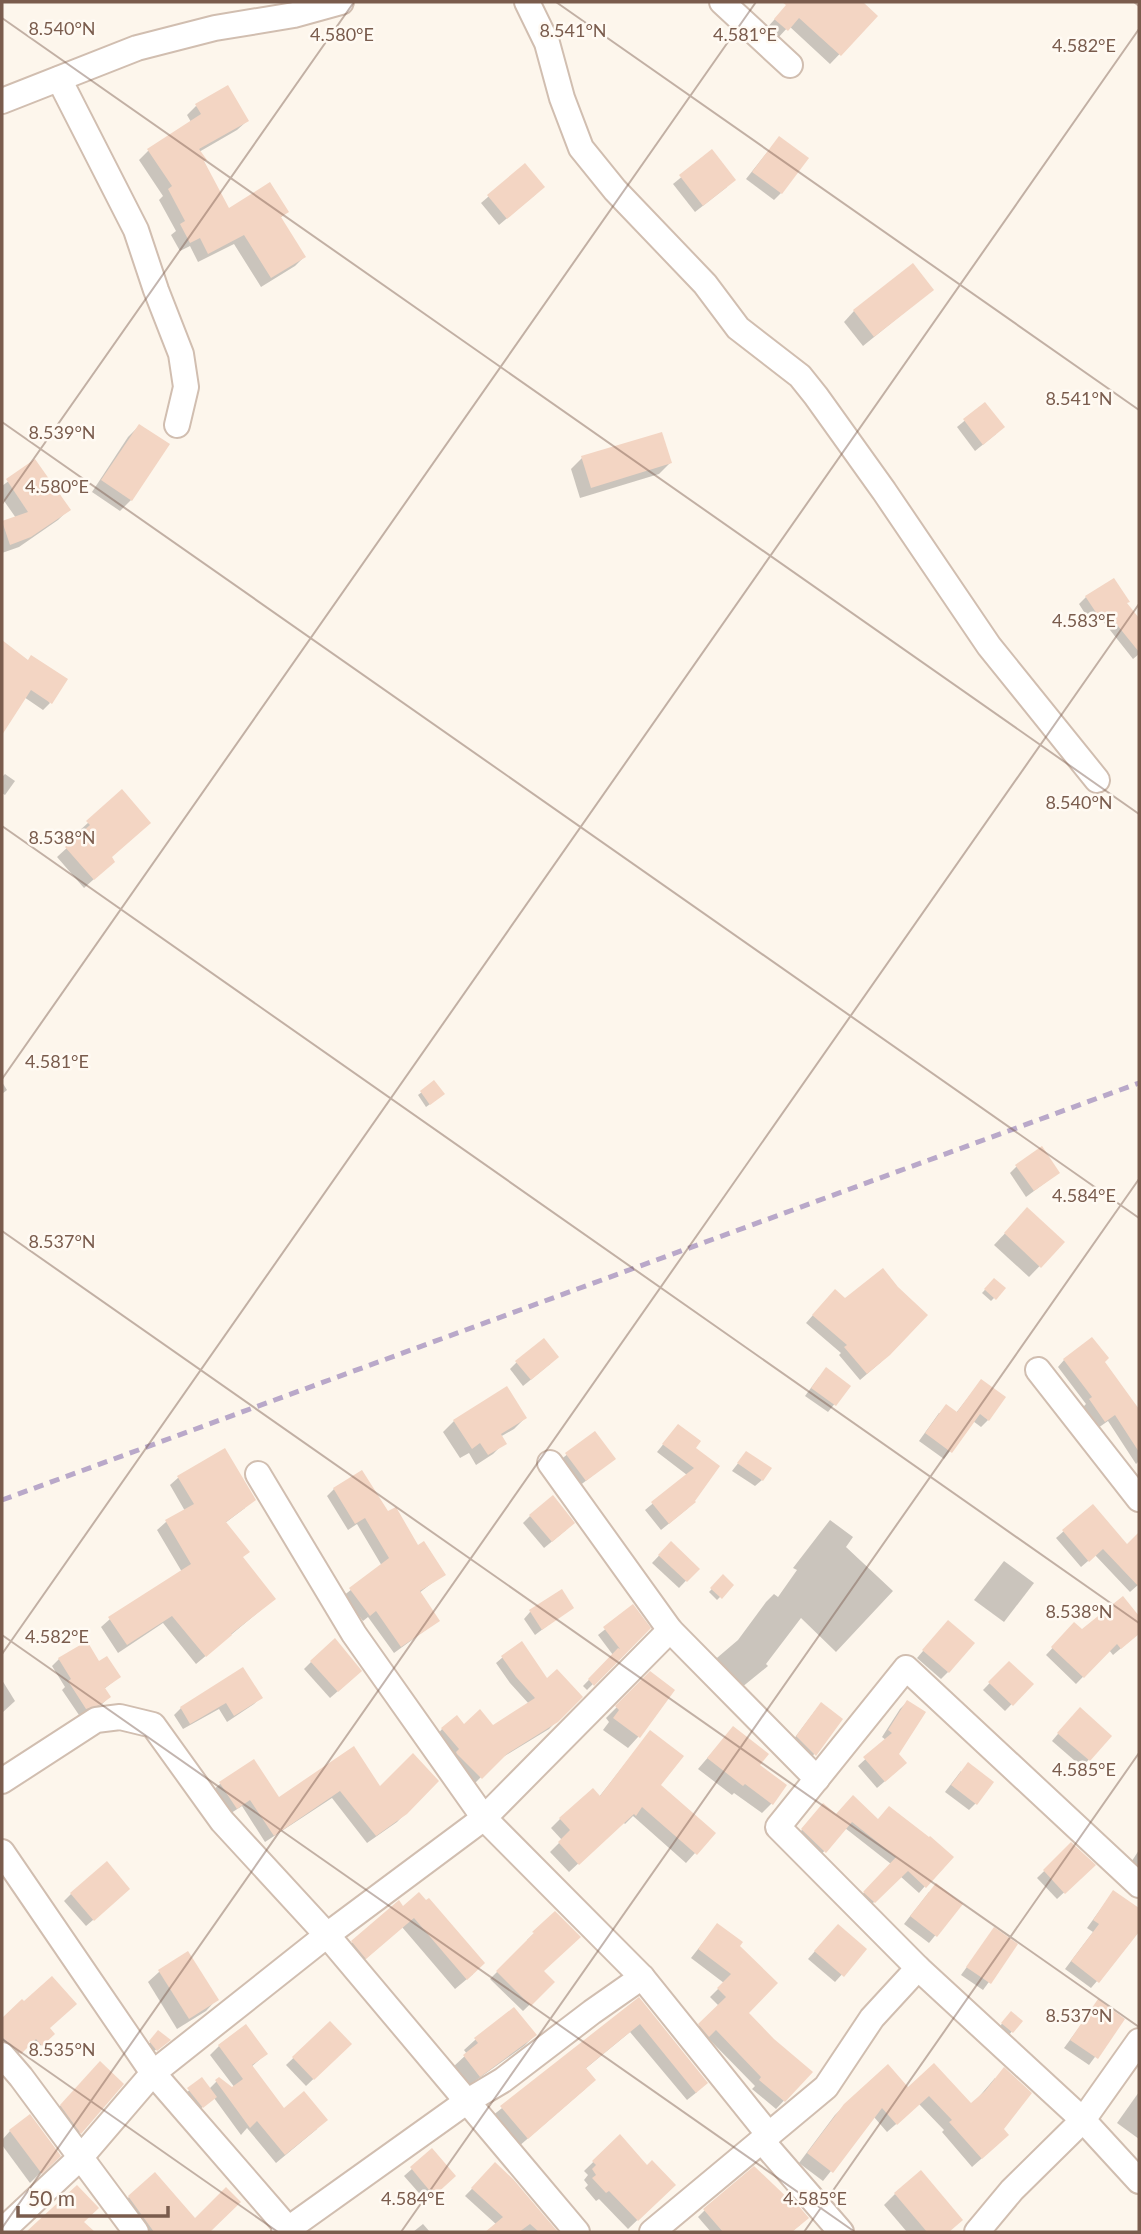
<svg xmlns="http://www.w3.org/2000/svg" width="1141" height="2234" viewBox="0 0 1141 2234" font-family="Lato,sans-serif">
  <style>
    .shadow { fill: #0003 }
    .building { fill: #f3d5c3 }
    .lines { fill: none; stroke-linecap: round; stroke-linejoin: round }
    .minor-casing { stroke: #d1beb0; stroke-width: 28 }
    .minor { stroke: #fff; stroke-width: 24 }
    .rail { stroke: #b9a8c9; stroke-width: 5; stroke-dasharray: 10 7; stroke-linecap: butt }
    .ticks { fill: none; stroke: #7a5c4d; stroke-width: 2; stroke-opacity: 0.45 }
    .ticks-label { font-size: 18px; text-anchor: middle; fill: #7a5c4d; stroke: #fffaf3; stroke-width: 5; stroke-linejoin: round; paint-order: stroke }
  </style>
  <rect width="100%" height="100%" fill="#fdf6ec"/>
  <g class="shadow">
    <path d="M790 2H860L876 16 830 64 789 26 777 39 766 29Z"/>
    <path d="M196 106 247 121 237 130 199 152 228 210 287 212 280 218 304 257 295 266 261 287 234 244 198 262 190 246 180 251 171 235 176 231 159 200 163 196 139 160 148 151 191 122 187 115Z"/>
    <path d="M773 145 781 193 774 200 746 179Z"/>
    <path d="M712 152 727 187 695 212 673 184Z"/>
    <path d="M524 166 536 194 499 225 481 203Z"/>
    <path d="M932 290 863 346 844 322 854 311Z"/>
    <path d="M985 404 996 434 975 451 957 427Z"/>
    <path d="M139 426 131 500 120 511 92 492 128 437Z"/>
    <path d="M582 458 670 463 659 474 580 498 571 469Z"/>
    <path d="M34 462 68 510 58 520 19 547 2 553V523L16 518 2 498V486Z"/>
    <path d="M1086 597 1125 604 1139 621V654L1133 659 1102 620 1093 626 1079 604Z"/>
    <path d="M3 643 50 703 43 710 24 697 2 729Z"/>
    <path d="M5 774 15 781 5 795 2 793V777Z"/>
    <path d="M122 792 110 858 103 871 84 888 57 857 81 835 78 832Z"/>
    <path d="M2 1082 7 1090 2 1094Z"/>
    <path d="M434 1083 440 1097 426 1107 418 1095Z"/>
    <path d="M1017 1166 1058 1173 1026 1197 1010 1173Z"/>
    <path d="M1027 1210 1063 1242 1029 1277 994 1245Z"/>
    <path d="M994 1280 1004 1288 991 1301 982 1293Z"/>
    <path d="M897 1288 881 1362 860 1380 839 1355 841 1353 806 1323 828 1298 845 1300Z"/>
    <path d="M1064 1360 1103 1362 1139 1412V1461L1136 1464 1108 1421 1098 1428 1083 1407 1086 1404 1058 1367Z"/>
    <path d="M517 1362 550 1364 523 1386 510 1369Z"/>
    <path d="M819 1377 849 1386 828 1412 805 1396Z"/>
    <path d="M981 1381 988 1420 981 1427 973 1421 944 1459 919 1441 939 1413H956Z"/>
    <path d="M525 1418 514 1429 500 1437 504 1443 493 1454 476 1465 469 1453 460 1458 443 1432 454 1421Z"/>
    <path d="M678 1426 693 1449 718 1467 687 1509 661 1530 645 1510 687 1475 657 1452Z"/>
    <path d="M594 1433 606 1465 578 1487 559 1461Z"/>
    <path d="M746 1453 762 1480 755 1486 732 1471Z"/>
    <path d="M362 1472 388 1513 444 1574 419 1593 438 1621 394 1653 368 1617 363 1621 343 1596 382 1566 357 1524 348 1530 327 1496 334 1489Z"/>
    <path d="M179 1477 245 1508 225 1523 241 1558 274 1599 196 1664 163 1623 118 1653 101 1627 110 1619 182 1572 157 1530 166 1522 185 1511 170 1485Z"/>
    <path d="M1092 1506 1127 1546 1135 1539 1139 1544V1584L1130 1592 1095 1555 1081 1567 1056 1538Z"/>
    <path d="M530 1516 566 1530 544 1548 523 1523Z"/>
    <path d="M830 1520 853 1537 846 1547 893 1591 836 1652 801 1618 766 1664 768 1666 736 1692 711 1663 738 1640 766 1602 774 1594 778 1597 797 1570 793 1568Z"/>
    <path d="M671 1543 697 1569 679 1588 652 1563Z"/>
    <path d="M1004 1561 1034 1583 1004 1622 974 1600Z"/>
    <path d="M723 1577 732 1585 717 1600 709 1592Z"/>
    <path d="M1123 1598 1139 1619V1633L1113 1655 1109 1650 1076 1684 1046 1655 1074 1625 1081 1631Z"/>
    <path d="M572 1607 535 1635 524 1619 530 1612Z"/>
    <path d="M633 1607 648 1628 587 1690 583 1686 613 1655 598 1635Z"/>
    <path d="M942 1629 948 1672 941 1679 917 1658Z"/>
    <path d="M503 1657 580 1697 549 1729 498 1760 474 1784 436 1736 442 1729 464 1726 493 1727 529 1704 510 1683 496 1663Z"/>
    <path d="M59 1659 99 1664 119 1677 104 1689 109 1697 102 1704 91 1711 79 1715 62 1690 65 1687 52 1666Z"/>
    <path d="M311 1662 353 1678 330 1698 304 1669Z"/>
    <path d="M1009 1663 1031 1684 1005 1711 983 1690Z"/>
    <path d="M650 1674 638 1737 628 1748 603 1730 609 1722 606 1718Z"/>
    <path d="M2 1680 15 1701 2 1713Z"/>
    <path d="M261 1697 254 1704 227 1722 219 1709 183 1729 174 1715 181 1708Z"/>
    <path d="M907 1702 897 1754 898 1770 877 1788 858 1766 886 1740 882 1737 900 1709Z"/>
    <path d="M815 1711 841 1719 808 1762 790 1744Z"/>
    <path d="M1073 1716 1110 1736 1082 1767 1052 1741Z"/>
    <path d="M733 1728 758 1765 772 1803 762 1813 734 1793 732 1795 698 1769Z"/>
    <path d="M650 1732 659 1785 713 1833 686 1863 633 1816 625 1824 623 1822 569 1872 550 1852 562 1840 551 1828 560 1819 599 1797Z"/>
    <path d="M354 1749 380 1789 437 1781 397 1822 367 1843 332 1798 265 1842 242 1806 228 1815 212 1791 220 1784 253 1761 278 1799Z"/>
    <path d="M961 1771 976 1803 969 1810 945 1792Z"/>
    <path d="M853 1798 925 1886 919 1893 900 1876 868 1908 858 1899 891 1864 845 1828 818 1858 796 1837 817 1812 835 1817Z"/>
    <path d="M1071 1845 1093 1865 1057 1899 1037 1878Z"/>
    <path d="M1139 1850V1876L1128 1867Z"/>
    <path d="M929 1892 960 1905 929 1943 904 1924Z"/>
    <path d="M1113 1892 1139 1910V1929L1129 1944 1091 1988 1065 1969 1093 1932 1087 1928Z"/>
    <path d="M71 1894 121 1896 86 1926 64 1901Z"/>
    <path d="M419 1894 473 1974 455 1989 402 1927 355 1968 342 1953 353 1942 403 1908Z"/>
    <path d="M555 1913 542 1971 553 1982 523 2011 490 1979 528 1941 527 1940Z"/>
    <path d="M717 1925 738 1946 746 2013 773 2040 810 2073 776 2109 752 2089 755 2086 707 2037 700 2043 692 2033 719 2006 710 1997 724 1983 691 1958Z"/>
    <path d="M994 1930 1016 1945 983 1990 961 1975Z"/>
    <path d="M831 1933 865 1949 835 1982 808 1959Z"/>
    <path d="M187 1954 216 2000 206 2011 177 2029 148 1982 159 1972Z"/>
    <path d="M639 2000 697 2092 687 2100 630 2032 585 2069V2089L518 2147 492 2116Z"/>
    <path d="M22 2001 53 2034 34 2051 28 2045 13 2059 2 2049V2020Z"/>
    <path d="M1098 2002 1123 2019 1089 2065 1064 2048Z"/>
    <path d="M513 2009 535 2035 524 2046 468 2086 453 2067 467 2054 464 2050 475 2040Z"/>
    <path d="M1011 2014 1020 2021 1009 2035 999 2027Z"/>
    <path d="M330 2023 350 2044 306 2086 286 2065Z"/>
    <path d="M156 2035 168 2040 153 2052 148 2045Z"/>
    <path d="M219 2046 266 2054 251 2067 284 2110 317 2129 276 2163 247 2128 241 2135 214 2098 195 2113 181 2097 202 2080 209 2089 219 2079 232 2090 235 2088 210 2055Z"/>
    <path d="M89 2075 80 2132 70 2143 50 2117Z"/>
    <path d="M995 2078 1002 2129 998 2144 972 2167 942 2132 944 2130 919 2104 887 2132 874 2117 823 2181 799 2163 835 2115 845 2105 908 2089 971 2106Z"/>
    <path d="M1139 2092V2139L1117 2123Z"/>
    <path d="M10 2131 58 2155 30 2183 2 2145V2140Z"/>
    <path d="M619 2137 647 2168 674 2185 628 2229 599 2199 596 2201 585 2188 588 2185 584 2180 588 2175 584 2171Z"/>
    <path d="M432 2151 447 2183 426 2201 404 2176Z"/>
    <path d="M495 2165 555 2231 554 2232H488L497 2225 465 2196Z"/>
    <path d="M895 2194 961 2220 948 2232H907L884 2205Z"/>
    <path d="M129 2197 195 2221 231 2209 205 2232H141L122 2204Z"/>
    <path d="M705 2210 800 2225 791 2232H711L698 2217Z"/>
    <path d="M423 2224 430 2232H413Z"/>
  </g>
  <g class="building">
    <path d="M782 2H863L878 16 841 56 799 18 788 31 774 19 786 5Z"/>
    <path d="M228 85 249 121 199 149 207 160 204 161 229 208 270 182 289 212 281 217 306 257 271 278 244 235 208 254 200 238 190 243 180 224 185 221 168 189 172 186 147 149 201 114 195 104Z"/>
    <path d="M779 136 809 158 782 194 752 172Z"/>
    <path d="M712 149 736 180 703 206 679 175Z"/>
    <path d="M525 163 545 187 507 219 487 195Z"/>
    <path d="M913 263 934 290 874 337 853 310Z"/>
    <path d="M985 402 1005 427 983 445 963 419Z"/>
    <path d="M139 424 170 444 132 501 101 480Z"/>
    <path d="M662 432 672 463 591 488 581 456Z"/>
    <path d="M35 459 71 510 31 537 10 545 2 521 28 512 6 479Z"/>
    <path d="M1114 578 1130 602 1127 603 1139 618V652L1109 615 1101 620 1085 596Z"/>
    <path d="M2 640 28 660 31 655 68 679 52 704 31 690 2 735Z"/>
    <path d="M122 789 151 823 112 857 115 862 94 880 65 847 90 825 86 821Z"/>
    <path d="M434 1080 445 1094 430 1105 420 1091Z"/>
    <path d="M1042 1146 1060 1173 1034 1191 1015 1165Z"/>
    <path d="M1027 1207 1065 1242 1041 1268 1004 1233Z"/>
    <path d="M883 1268 898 1287 928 1315 890 1355 867 1374 844 1347 847 1345 812 1315 835 1289 845 1298Z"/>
    <path d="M994 1278 1006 1288 996 1300 984 1289Z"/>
    <path d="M1092 1337 1109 1358 1105 1362 1139 1409V1452L1115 1415 1105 1422 1089 1399 1092 1397 1063 1359Z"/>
    <path d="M544 1338 559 1357 531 1380 515 1361Z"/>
    <path d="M826 1367 851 1386 836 1406 811 1388Z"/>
    <path d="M981 1379 1006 1397 989 1421 980 1414 952 1453 925 1433 946 1404 957 1412Z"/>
    <path d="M507 1386 527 1418 501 1434 507 1444 488 1455 480 1443 472 1449 453 1420Z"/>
    <path d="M678 1424 701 1441 696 1448 720 1466 695 1501 696 1502 669 1524 651 1502 694 1468 662 1444Z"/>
    <path d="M595 1431 616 1459 586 1481 565 1453Z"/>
    <path d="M225 1448 256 1500 226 1522 250 1552 243 1557 276 1599 231 1634 232 1635 206 1657 172 1616 127 1645 108 1617 191 1564 165 1520 194 1504 177 1476Z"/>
    <path d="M746 1451 772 1468 763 1481 737 1463Z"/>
    <path d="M362 1470 388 1511 396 1507 418 1545 424 1541 446 1575 420 1591 440 1621 401 1647 376 1611 370 1616 349 1588 389 1558 365 1518 355 1524 333 1488Z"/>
    <path d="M553 1495 575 1523 552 1542 529 1515Z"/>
    <path d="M1093 1504 1127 1544 1139 1532V1587L1103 1549 1089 1562 1062 1530Z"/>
    <path d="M671 1541 700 1569 687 1582 658 1555Z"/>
    <path d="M723 1574 734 1585 722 1599 710 1588Z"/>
    <path d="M562 1589 574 1608 542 1630 529 1610Z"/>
    <path d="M1123 1596 1139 1616V1634L1121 1649 1117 1644 1084 1678 1051 1647 1074 1622 1082 1629Z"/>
    <path d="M633 1604 651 1628 594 1686 588 1679 618 1648 620 1649 603 1627Z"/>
    <path d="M948 1620 975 1643 949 1673 922 1650Z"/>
    <path d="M335 1638 362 1671 338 1692 310 1661Z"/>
    <path d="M87 1641 99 1661 107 1656 121 1677 105 1688 111 1697 100 1705 86 1709 68 1681 71 1679 58 1658Z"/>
    <path d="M522 1641 547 1678 557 1669 583 1697 558 1722 507 1754 482 1779 457 1754 456 1752 459 1749 441 1728 457 1715 464 1724 480 1709 493 1725 535 1698 516 1677 501 1656Z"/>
    <path d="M1009 1661 1034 1684 1013 1706 988 1682Z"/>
    <path d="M243 1667 263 1698 234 1716 226 1703 190 1724 180 1707Z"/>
    <path d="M650 1671 675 1690 640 1738 613 1718 619 1710 615 1706Z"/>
    <path d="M907 1700 926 1712 899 1754 907 1763 885 1782 863 1757 892 1733 888 1730Z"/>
    <path d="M821 1702 843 1719 816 1756 796 1736Z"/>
    <path d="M1080 1707 1112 1736 1090 1761 1057 1733Z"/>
    <path d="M733 1726 769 1754 760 1765 787 1785 773 1805 745 1784 743 1786 707 1758Z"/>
    <path d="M650 1730 684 1756 661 1785 716 1833 697 1855 642 1807 636 1816 634 1814 579 1865 558 1842 570 1830 559 1818 593 1788 600 1796Z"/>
    <path d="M354 1746 380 1786 413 1753 439 1781 407 1814 376 1836 340 1791 274 1836 250 1800 237 1809 219 1782 254 1759 279 1797Z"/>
    <path d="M968 1762 994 1782 977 1805 951 1785Z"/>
    <path d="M853 1795 878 1819 889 1806 929 1837 930 1836 954 1857 926 1888 908 1871 875 1903 863 1892 896 1857 852 1822 826 1853 801 1829 823 1803 836 1814Z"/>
    <path d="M1071 1842 1096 1865 1065 1894 1043 1870Z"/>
    <path d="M107 1861 130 1889 94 1921 70 1893Z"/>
    <path d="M936 1883 963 1904 937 1937 910 1916Z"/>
    <path d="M1113 1890 1139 1908V1932L1099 1983 1071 1961 1099 1924 1093 1920Z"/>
    <path d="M419 1892 426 1900 429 1898 485 1963 467 1980 414 1918 366 1959 351 1941 399 1900 403 1906Z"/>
    <path d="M555 1911 581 1937 544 1971 555 1982 531 2006 496 1971 534 1933 532 1932Z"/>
    <path d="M717 1923 743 1942 740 1946 778 1983 749 2013 774 2039 813 2072 785 2102 759 2080 761 2077 716 2030 709 2037 698 2024 726 1997 717 1988 731 1974 698 1949Z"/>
    <path d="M838 1924 867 1949 844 1977 814 1951Z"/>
    <path d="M994 1927 1018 1944 991 1984 966 1967Z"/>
    <path d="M188 1951 219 2000 189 2019 158 1970Z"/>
    <path d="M52 1976 77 2004 50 2028 55 2034 42 2046 36 2039 21 2054 2 2037V2018L22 1999 24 2001Z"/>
    <path d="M639 1997 708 2083 696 2093 640 2024 586 2068 596 2080 528 2139 500 2106Z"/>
    <path d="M1098 1999 1125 2019 1098 2059 1070 2040Z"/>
    <path d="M514 2007 537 2035 480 2077 463 2055 478 2043 474 2038Z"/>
    <path d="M1011 2011 1023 2021 1013 2033 1001 2023Z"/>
    <path d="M330 2021 352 2044 314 2080 292 2057Z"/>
    <path d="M246 2024 268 2054 252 2065 284 2108 304 2091 328 2120 285 2155 257 2121 250 2128 215 2080 219 2077 232 2087 243 2079 218 2045Z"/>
    <path d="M158 2030 171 2040 157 2051 149 2041Z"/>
    <path d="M100 2061 124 2084 81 2134 60 2105Z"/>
    <path d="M934 2063 971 2103 985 2091 1004 2067 1032 2093 1004 2129 1009 2135 982 2159 949 2122 952 2120 929 2096 897 2125 882 2108 833 2173 807 2153 844 2104 888 2064 908 2087Z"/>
    <path d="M202 2077 217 2097 203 2108 187 2088Z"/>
    <path d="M30 2114 61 2156 42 2174 9 2130Z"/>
    <path d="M620 2134 647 2165 652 2160 676 2185 638 2221 609 2191 606 2193 592 2178 596 2175 592 2169 596 2165 592 2161Z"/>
    <path d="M432 2148 456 2176 434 2196 410 2167Z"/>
    <path d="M495 2162 513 2179 558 2232H539L530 2224 519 2232H485L503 2217 471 2188Z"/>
    <path d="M754 2166 795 2205 797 2204 809 2218 792 2232H723L703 2209Z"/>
    <path d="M921 2170 963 2220 949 2232H927L894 2193Z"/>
    <path d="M155 2172 195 2218 226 2187 241 2202 210 2232H154L128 2196Z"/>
    <path d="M77 2185 99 2208 84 2222 95 2232H26Z"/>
  </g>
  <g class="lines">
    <defs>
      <g id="minor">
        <path d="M527 2 547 43 562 98 581 148 615 190 705 284 738 328 800 376 816 396 884 491 989 646 1097 780"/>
        <path d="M722 2 790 65"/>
        <path d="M59 79 136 230 156 290 181 354 186 387 177 425"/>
        <path d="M2 101 137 48 215 28 294 15 341 2"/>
        <path d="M1038 1370 1139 1499"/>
        <path d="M550 1463 670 1630 817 1779"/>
        <path d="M670 1630 484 1818 642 1977 769 2135"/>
        <path d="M2 1781 96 1720 120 1717 153 1725 222 1821 327 1935 577 2232"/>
        <path d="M2 1852 153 2073 291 2232"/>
        <path d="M1139 1885 906 1668 778 1827 918 1968 1083 2120 1139 2181"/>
        <path d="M2 2055 21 2077 136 2232"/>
        <path d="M762 2141 841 2232"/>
        <path d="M2 2231 81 2157 153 2073 327 1935 484 1818 354 1634 258 1474"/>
        <path d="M284 2232 466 2102 503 2080 592 2012 642 1977"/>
        <path d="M652 2232 826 2087 872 2018 918 1968"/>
        <path d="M977 2232 1012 2190 1083 2120 1139 2041"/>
      </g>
    </defs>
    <use href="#minor" class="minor-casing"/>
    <use href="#minor" class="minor"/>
    <path class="rail" d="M2 1500 1139 1083"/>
  </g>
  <path class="ticks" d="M556 2 1139 410M1134 2 1139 6M2 18 1139 814M2 422 1139 1218M2 504 354 2M2 826 1139 1623M2 1079 756 2M2 1231 1139 2027M2 1635 855 2232M2 1654 1139 29M2 2039 278 2232M2 2228 1139 604M401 2232 1139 1179M804 2232 1139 1753"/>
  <g class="ticks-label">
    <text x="62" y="35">8.540°N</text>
    <text x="573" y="37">8.541°N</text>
    <text x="342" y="41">4.580°E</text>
    <text x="745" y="41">4.581°E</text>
    <text x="1084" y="52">4.582°E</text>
    <text x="1079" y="405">8.541°N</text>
    <text x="62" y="439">8.539°N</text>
    <text x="57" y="493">4.580°E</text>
    <text x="1084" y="627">4.583°E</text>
    <text x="1079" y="809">8.540°N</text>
    <text x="62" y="844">8.538°N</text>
    <text x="57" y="1068">4.581°E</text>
    <text x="1084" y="1202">4.584°E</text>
    <text x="62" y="1248">8.537°N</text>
    <text x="1079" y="1618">8.538°N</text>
    <text x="57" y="1643">4.582°E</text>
    <text x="1084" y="1776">4.585°E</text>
    <text x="1079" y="2022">8.537°N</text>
    <text x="62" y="2056">8.535°N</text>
    <text x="413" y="2205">4.584°E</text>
    <text x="815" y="2205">4.585°E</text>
  </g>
  <rect width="1141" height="2234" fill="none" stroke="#7a5c4d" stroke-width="7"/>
  <path d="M18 2206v10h150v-10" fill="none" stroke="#7a5c4d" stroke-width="3.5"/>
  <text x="28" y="2206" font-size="21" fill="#7a5c4d" stroke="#fffaf3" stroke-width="5" paint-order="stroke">50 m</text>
</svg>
